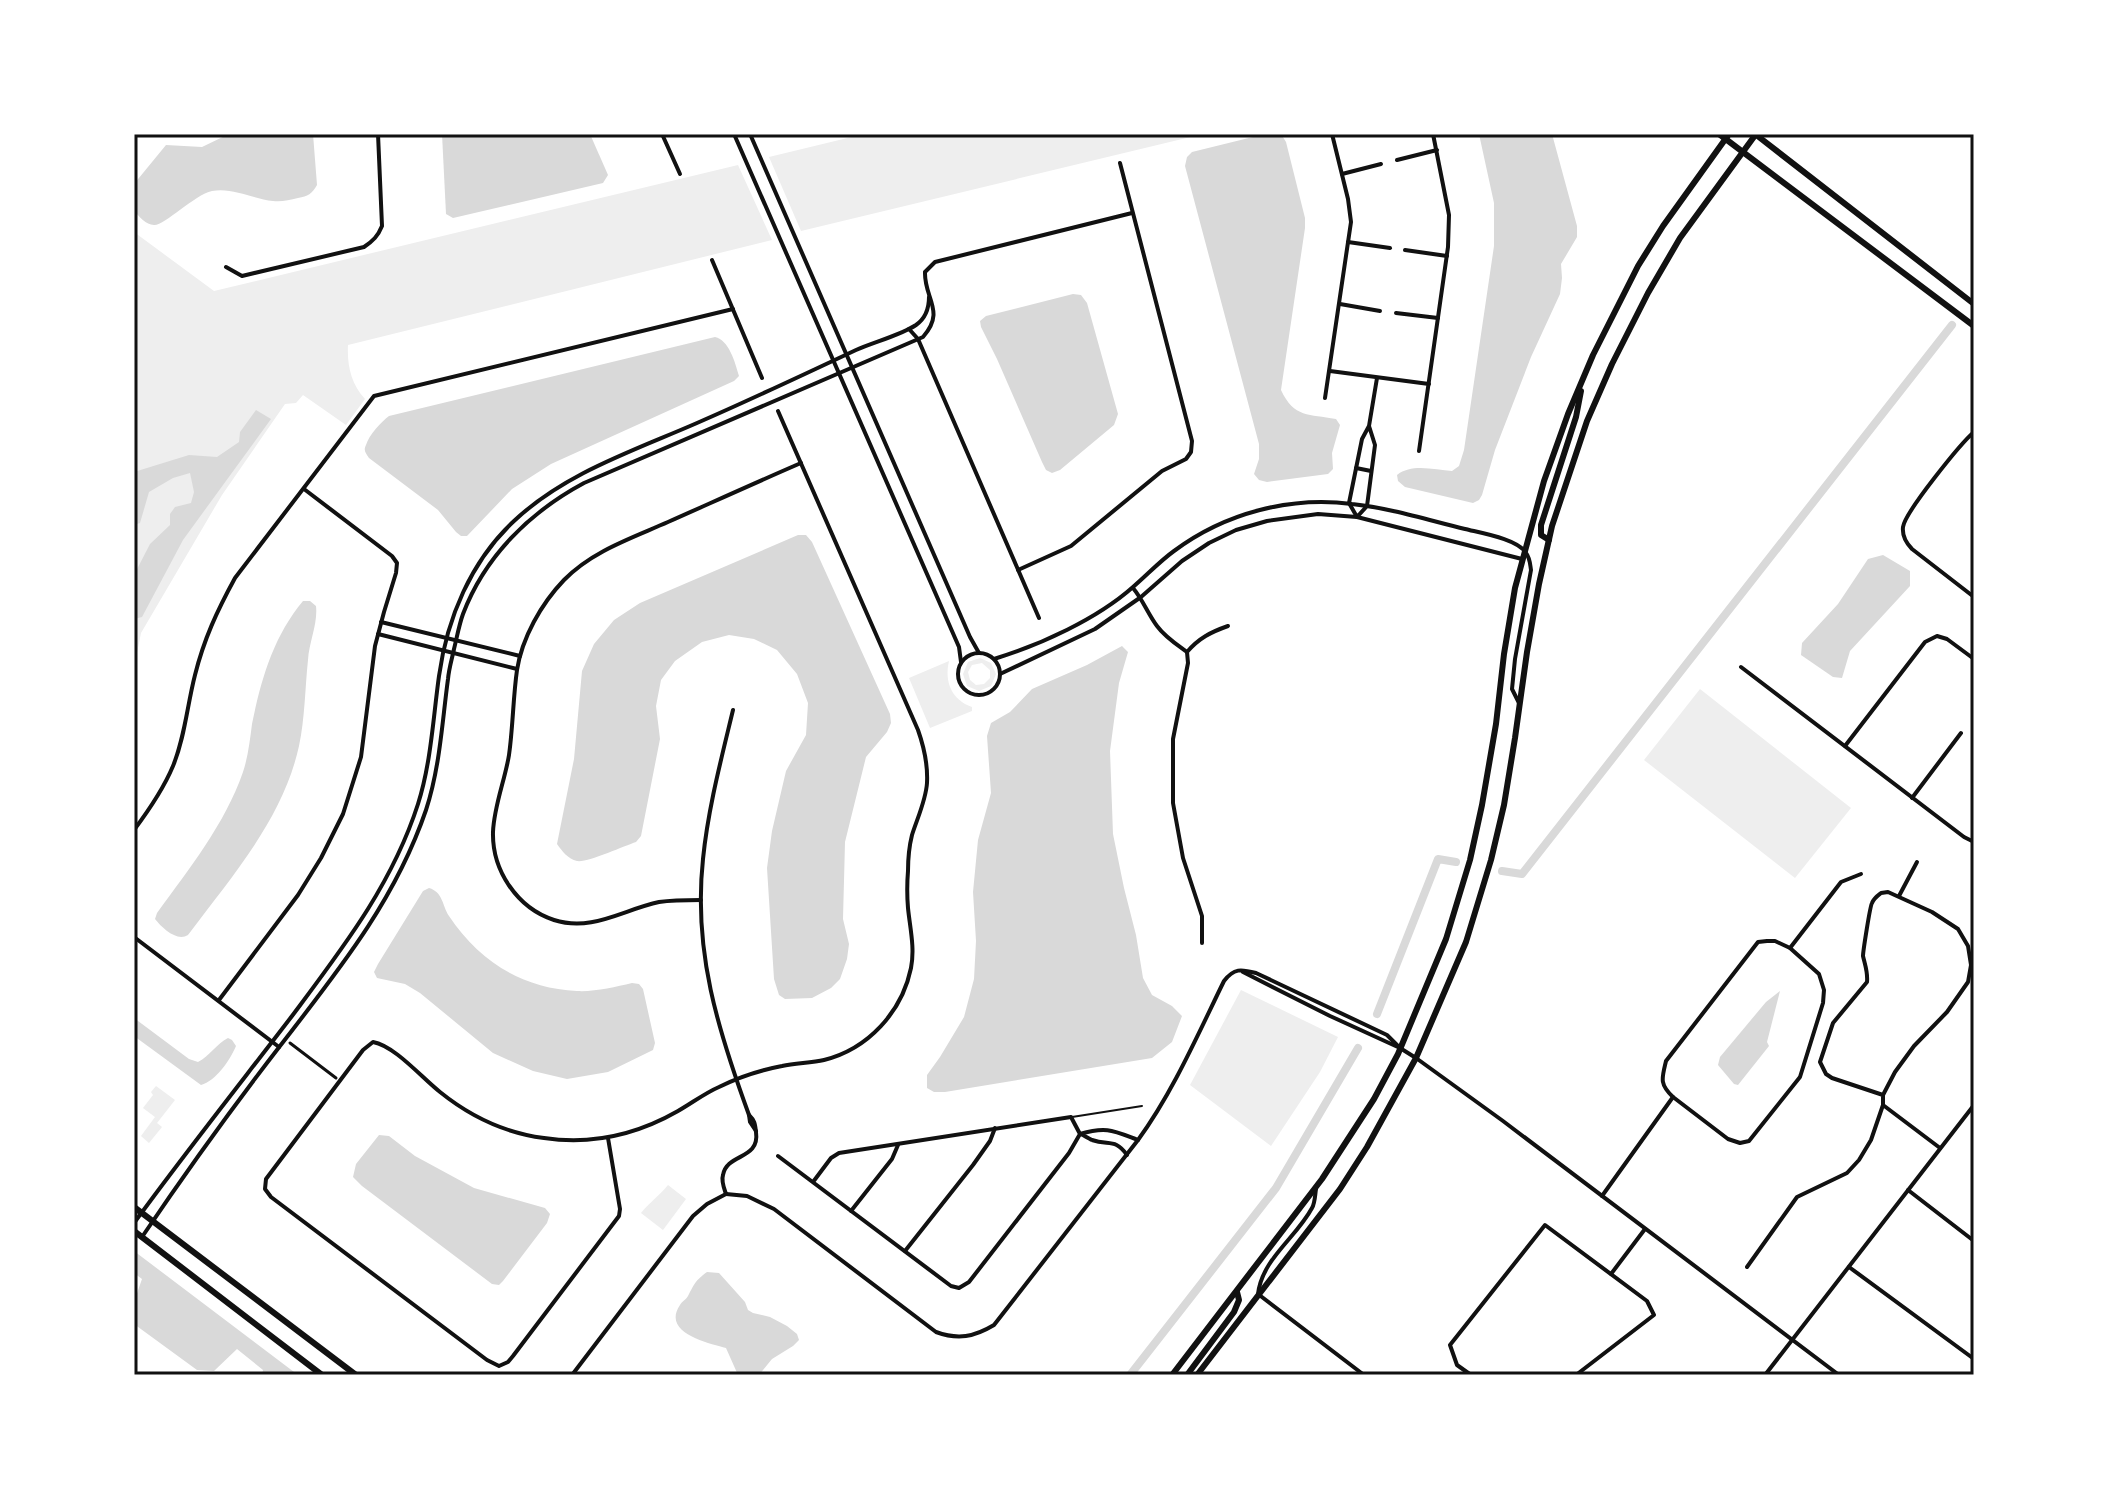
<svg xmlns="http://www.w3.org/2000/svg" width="2108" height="1509" viewBox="0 0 2108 1509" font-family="'Source Serif 4',serif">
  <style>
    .green { fill: #eee; fill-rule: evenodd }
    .water { fill: #d9d9d9 }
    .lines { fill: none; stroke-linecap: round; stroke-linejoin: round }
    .canal { stroke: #d9d9d9; stroke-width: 8 }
    .service { stroke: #111; stroke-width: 2 }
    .pedestrian { stroke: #111; stroke-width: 3 }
    .minor { stroke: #111; stroke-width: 4 }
    .primary { stroke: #111; stroke-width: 6 }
    .neatline { fill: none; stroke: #111; stroke-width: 3 }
  </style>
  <rect width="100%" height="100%" fill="#fff"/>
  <g class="green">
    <path d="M864 134H1203L801 231 769 157Z"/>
    <path d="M738 165 772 240 348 345C347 365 351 384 365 399L346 425 303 395 296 403 285 404 222 495 141 633 134 668V232L214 291Z"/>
    <path d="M980 658 991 663 996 674 991 686 979 691 967 686 963 674 968 662ZM982 663 990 670V678L984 684 976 685 970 680 968 672 972 665Z"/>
    <path d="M949 661C944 682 952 700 972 707V711L930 728 909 678Z"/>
    <path d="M1700 689 1851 808 1795 878 1644 760Z"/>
    <path d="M1241 990 1338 1037 1320 1072 1271 1146 1190 1085Z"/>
    <path d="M156 1086 175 1100 157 1123 162 1127 149 1143 141 1136 155 1117 143 1108 153 1095 151 1092Z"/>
    <path d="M668 1185 686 1199 663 1230 641 1213C650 1202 659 1196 668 1185Z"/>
  </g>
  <g class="water">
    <path d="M229 134H313L317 185C312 194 308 196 298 198 289 200 282 202 273 201 253 199 232 187 212 191 194 195 164 226 154 225 146 225 139 216 134 211V184L166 145 202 147Z"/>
    <path d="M442 134H590L608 175 603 183 453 218 446 214Z"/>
    <path d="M1265 134H1281L1286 142 1305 218V228L1281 390C1294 418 1309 414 1336 419L1340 425 1332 453 1333 469 1328 474 1267 482 1259 480 1254 474 1259 459V444L1185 166 1187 157 1192 152Z"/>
    <path d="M1479 134H1552L1577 226V237L1561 264 1562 278 1560 294 1531 357 1495 450 1482 495 1479 500 1473 503 1405 487 1398 481 1397 475C1412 463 1435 470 1452 471L1459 466 1464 450 1494 246V203Z"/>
    <path d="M1073 294 1081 295 1087 303 1118 414 1114 425 1060 470 1052 473 1046 470 1042 462 997 359 981 327 980 321 986 316Z"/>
    <path d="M715 337C729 340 735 362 739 376L734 381 551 464 512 489 467 536H461L456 532 438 510 369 458C366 453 363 451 366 445 369 435 381 422 389 416Z"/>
    <path d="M256 410 271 419 183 540 142 617 134 619V575L150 544 170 525V514L175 507 191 503 194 492 190 473 173 478 149 492 140 523 134 525V472L189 455 217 457 239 442 240 432Z"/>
    <path d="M798 535H806L812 542 890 714 891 723 887 732 866 757 845 842 843 919 849 944 847 959 840 979 831 988 812 998 785 999 779 995 774 979 767 868 772 831 786 771 806 735 808 703 797 674 777 650 754 639 729 635 702 642 675 661 661 680 656 706 660 739 641 836 636 842C624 846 587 863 577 861 568 859 562 851 557 844L574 759 582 671 594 644 614 620 640 603Z"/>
    <path d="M1883 555 1910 571V586L1850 651 1842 678 1833 677 1801 655 1802 643 1838 604 1868 559Z"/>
    <path d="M303 601H310L316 606C318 624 309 642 308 660 305 688 305 718 299 746 283 819 232 876 188 935 177 942 162 928 155 919L157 913C189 869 225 824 243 772 248 757 250 740 252 724 261 680 273 637 303 601Z"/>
    <path d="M1122 646 1128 652 1119 683 1110 751 1113 834 1124 888 1136 935 1143 978 1152 995 1172 1006 1182 1016 1172 1042 1152 1058 945 1092H934L927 1088V1075L940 1057 964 1017 974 979 976 941 973 892 978 840 991 793 987 736 991 723 1010 712 1032 689 1087 665Z"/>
    <path d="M429 888C443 892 442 905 449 916 480 962 522 988 577 991 594 992 615 987 632 983L639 984 643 989 655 1043 653 1050 608 1072 567 1079 533 1071 493 1053 420 993 405 984 377 978 374 972 378 964 423 891Z"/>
    <path d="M1780 991 1767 1042 1769 1046 1738 1085 1734 1084 1718 1065 1720 1057 1766 1002Z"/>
    <path d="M134 1018 189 1059 198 1062C210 1056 216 1044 228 1038L232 1040 236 1046C230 1060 216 1081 201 1085L134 1036Z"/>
    <path d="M379 1135 389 1136 415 1156 474 1188 545 1208 550 1214 547 1223 503 1281 499 1285 492 1284 362 1186 353 1177 356 1164Z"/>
    <path d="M134 1251 298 1375H262L263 1370 237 1349 214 1371 197 1370 134 1324V1302L142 1279 134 1273Z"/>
    <path d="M707 1272 719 1273 745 1302 748 1310 753 1313 770 1317 787 1326 797 1334 799 1340 793 1346 772 1359 759 1375H738L726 1348C709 1343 661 1333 680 1305 682 1301 686 1300 688 1296 695 1283 695 1281 707 1272Z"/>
  </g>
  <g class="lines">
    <g class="canal">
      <path d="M1502 871 1522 874 1952 325"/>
      <path d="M1377 1014 1438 859 1456 862"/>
      <path d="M1130 1375 1276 1188 1358 1048"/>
    </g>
    <path class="service" d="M1072 1117 1142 1106"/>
    <path class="pedestrian" d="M290 1043 336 1078"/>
    <g class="minor">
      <path d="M662 134 680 174"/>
      <path d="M734 134 959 647 961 662"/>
      <path d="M750 134 970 637 979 653"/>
      <path d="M1397 160 1437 150"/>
      <path d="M1342 174 1381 164"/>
      <path d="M1348 242 1390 248"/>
      <path d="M1405 250 1447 256"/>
      <path d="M712 260 762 378"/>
      <path d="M226 267 242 276 364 247C373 241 378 236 382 226L378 134"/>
      <path d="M1340 304 1380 311"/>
      <path d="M1396 313 1438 318"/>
      <path d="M909 329 918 339 1039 618"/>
      <path d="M1330 371 1429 384"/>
      <path d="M1325 398 1351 222 1348 199 1332 134"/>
      <path d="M1369 426 1375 445 1367 506 1357 517 1349 503 1362 439 1369 426 1377 378"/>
      <path d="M1974 432C1961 443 1905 512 1903 527 1902 536 1906 543 1912 549L1974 597"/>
      <path d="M1419 451 1448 247 1449 215 1433 134"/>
      <path d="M1356 468 1371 471"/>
      <path d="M1018 570 1071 546 1162 471 1186 459 1191 452 1192 441 1120 163"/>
      <path d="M1133 588C1143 600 1148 614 1157 626 1165 637 1176 644 1187 652"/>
      <path d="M381 622 520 656"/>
      <path d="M378 634 517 669"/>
      <path d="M1187 652 1188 663 1173 739V803L1183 858 1202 916V943"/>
      <path d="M1187 652C1199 638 1211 632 1228 626"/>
      <circle cx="979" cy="674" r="21"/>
      <path d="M994 659C1040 645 1097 619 1133 587 1147 575 1160 561 1174 551 1225 513 1290 496 1352 504 1390 508 1428 520 1465 529 1481 533 1518 539 1526 553 1530 558 1530 564 1531 570L1515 659 1512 689 1519 703"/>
      <path d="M1741 667 1964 837 1974 842"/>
      <path d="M1000 674 1095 629 1141 597 1182 561 1209 543 1236 530 1267 521 1318 514 1357 517 1522 559"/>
      <path d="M733 710C721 760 708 809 703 859 693 951 718 1030 749 1115L750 1122 756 1131"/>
      <path d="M1845 746 1925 642 1937 636 1947 639 1974 659"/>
      <path d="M1912 798 1961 733"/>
      <path d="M134 830C149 810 163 790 173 766 185 737 187 706 195 675 204 639 217 611 235 578L374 396 733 309"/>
      <path d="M1899 896 1917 862"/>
      <path d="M701 900C687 900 673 900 659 902 622 910 592 932 554 920 517 908 492 870 493 832 494 806 505 780 509 755 513 727 513 698 517 670 522 638 541 604 564 580 592 551 632 538 668 522 713 502 757 482 801 463"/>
      <path d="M134 937 279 1047"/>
      <path d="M1767 941H1775L1790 948 1819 974 1824 990 1823 1003 1800 1077 1749 1141 1740 1143 1728 1139 1673 1097C1659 1084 1662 1078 1666 1061L1758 942Z"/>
      <path d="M1790 948 1841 882 1861 874"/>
      <path d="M1243 972 1330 1016 1400 1048 1416 1058 1503 1121 1839 1375"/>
      <path d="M219 1000 298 895 321 858 343 814 361 757 375 646 384 612 396 573 397 563 392 556 304 489"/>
      <path d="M1883 1105 1940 1148"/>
      <path d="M608 1138 620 1209 619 1216 513 1356 508 1362 499 1366 487 1360 271 1197 265 1189 266 1179 363 1050 373 1042C395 1046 422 1078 440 1092 471 1117 505 1133 544 1138 591 1145 636 1135 678 1111 692 1103 705 1093 719 1087 739 1077 761 1070 782 1066 796 1063 811 1063 824 1060 868 1049 902 1012 911 968 915 948 910 928 908 908 907 896 907 883 908 871 908 860 909 847 912 835 917 819 926 800 927 783 928 764 924 747 918 730L778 411"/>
      <path d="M1127 1155C1115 1138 1109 1146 1092 1140 1091 1140 1082 1134 1080 1134 1107 1126 1114 1131 1138 1140"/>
      <path d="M778 1156 951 1286 959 1288 969 1282 1069 1153 1080 1134 1071 1117 839 1153 831 1158 813 1182"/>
      <path d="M1316 1189C1315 1195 1315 1203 1312 1208 1296 1238 1262 1259 1258 1294L1364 1375"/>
      <path d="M1908 1190 1974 1241"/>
      <path d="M726 1194 747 1196 774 1209 936 1332C958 1340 974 1337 994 1325L1138 1140C1173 1092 1198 1034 1224 981 1234 968 1241 969 1256 973L1387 1035 1400 1048"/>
      <path d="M726 1194C724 1188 721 1181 723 1175 727 1153 760 1160 756 1132 755 1124 755 1121 749 1115"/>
      <path d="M1602 1196 1673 1097"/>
      <path d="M851 1211 892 1159 898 1145"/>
      <path d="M134 1223C185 1153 239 1085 292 1016 342 949 392 885 418 804 431 763 433 719 439 676 447 618 471 561 514 521 565 473 633 451 697 423 750 400 803 375 856 350 874 342 901 335 916 325 926 318 929 308 929 297"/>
      <path d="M142 1237C186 1172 232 1108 280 1046 338 971 395 901 426 810 440 767 442 723 448 679 449 668 452 659 454 649 457 637 459 625 463 614 485 556 530 512 584 483L923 337C946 311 924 299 925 272L935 262 1132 213"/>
      <path d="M905 1251 973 1165 990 1141 995 1128"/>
      <path d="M1747 1267 1797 1197 1847 1173 1859 1160 1871 1140 1883 1105V1095L1895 1072 1914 1046 1947 1012 1968 982 1971 965 1968 946 1958 929 1932 912 1888 892 1881 893C1877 896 1874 898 1872 903 1870 906 1863 952 1863 956 1865 965 1868 972 1867 982L1833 1023 1820 1062 1826 1074 1832 1078 1883 1095"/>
      <path d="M1849 1267 1974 1359"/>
      <path d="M1611 1274 1645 1229"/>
      <path d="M572 1375 693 1216 707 1204 726 1194"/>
      <path d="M1471 1375 1457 1365 1450 1345 1545 1225 1647 1301 1654 1315 1576 1375"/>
      <path d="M1765 1375 1974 1105"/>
    </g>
    <g class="primary">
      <path d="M1719 134 1974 326"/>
      <path d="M1755 134 1974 304"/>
      <path d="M1549 540 1541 535V525L1576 417 1581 391"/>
      <path d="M134 1207 356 1375"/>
      <path d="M134 1231 322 1375"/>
      <path d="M1172 1375 1322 1179 1374 1099 1398 1054 1446 939 1470 860 1482 805 1496 724 1504 654 1515 588 1544 481 1568 414 1593 355 1638 266 1663 226 1729 134"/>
      <path d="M1187 1375 1234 1312 1239 1300 1237 1292"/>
      <path d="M1197 1375 1340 1189 1367 1147 1416 1058 1466 942 1491 860 1504 805 1515 738 1527 652 1539 584 1552 526 1587 421 1612 364 1648 293 1680 238 1756 134"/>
    </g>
  </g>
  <rect width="2108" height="1509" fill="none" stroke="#ffffff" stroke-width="272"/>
  <rect x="136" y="136" width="1836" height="1237" class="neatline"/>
</svg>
